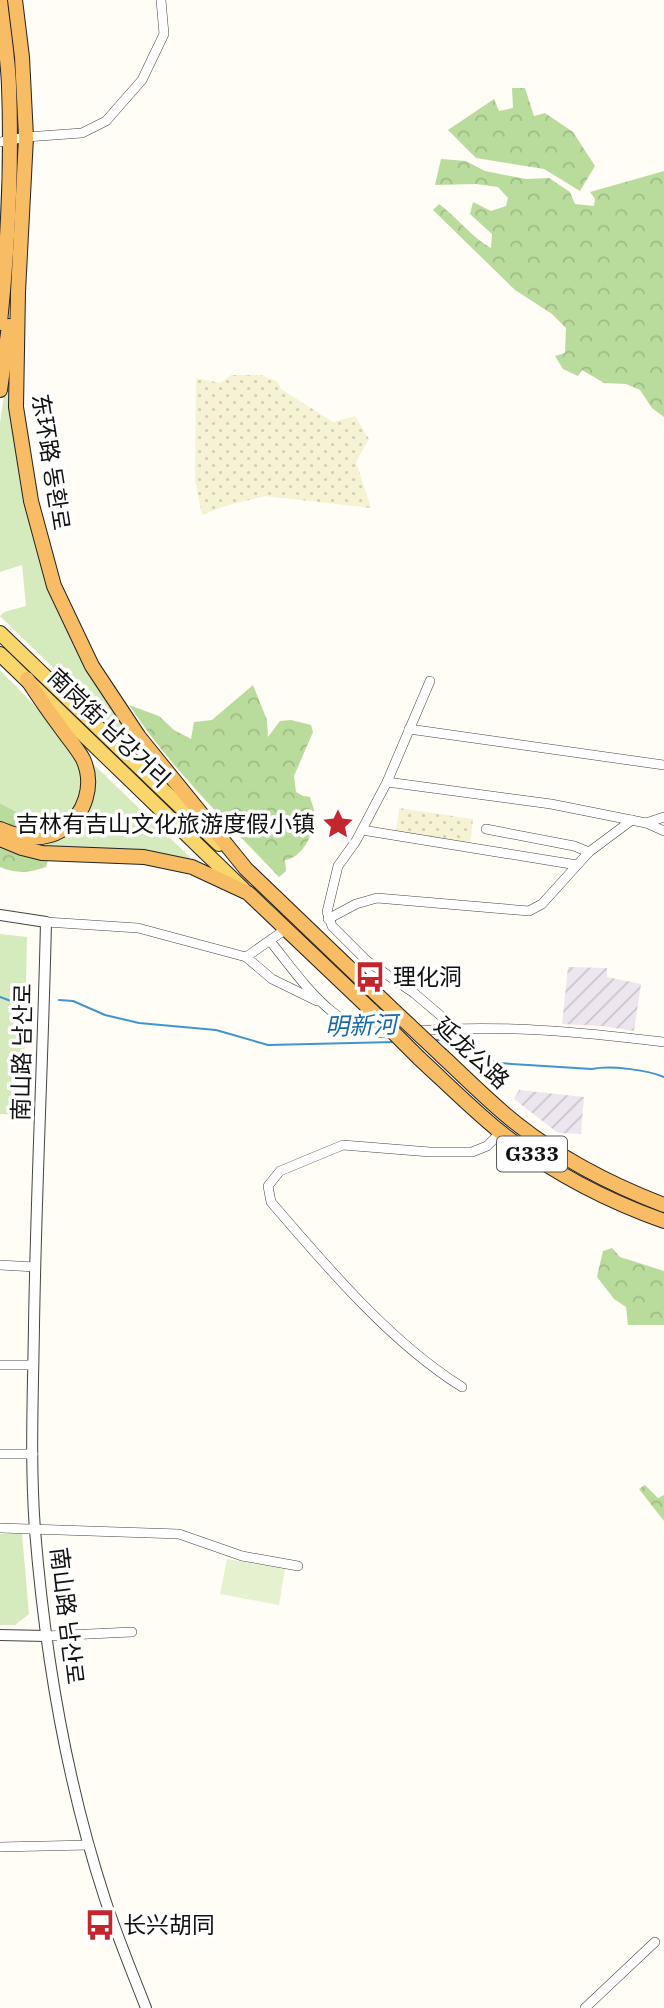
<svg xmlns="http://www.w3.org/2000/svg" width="664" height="2008" viewBox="0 0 664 2008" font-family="'IBM Plex Serif','Noto Sans SC','Noto Sans KR',serif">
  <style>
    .industrial { fill: url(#industrial-furrows) }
    .farmland { fill: url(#farmland-dots) }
    .grass { fill: #d5ebbd }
    .forest { fill: url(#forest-crowns) }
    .pitch { fill: #e6f2cf }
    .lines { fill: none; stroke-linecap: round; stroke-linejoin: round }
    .stream { stroke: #3f96cf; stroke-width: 2 }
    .minor-casing { stroke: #444; stroke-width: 10 }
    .tertiary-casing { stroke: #444; stroke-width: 12 }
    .primary-casing { stroke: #222; stroke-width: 16 }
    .trunk-casing { stroke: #222; stroke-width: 16 }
    .minor { stroke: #fff; stroke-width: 9 }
    .tertiary { stroke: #fff; stroke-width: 10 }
    .primary { stroke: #f9d66b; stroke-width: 14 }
    .trunk { stroke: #f7bc64; stroke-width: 14 }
    .trunk-bridge-casing { stroke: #222; stroke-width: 16; stroke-linecap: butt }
    .trunk-bridge { stroke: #f7bc64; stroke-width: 14 }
    .labels { text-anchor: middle; stroke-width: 7; stroke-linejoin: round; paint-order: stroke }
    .shield { fill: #fff; stroke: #585858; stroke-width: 2 }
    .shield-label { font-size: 21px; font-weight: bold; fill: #111 }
    .street-label { font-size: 23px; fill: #111; stroke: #fff }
    .poi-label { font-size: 23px; fill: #111; stroke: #fff; text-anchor: start }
    .water-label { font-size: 24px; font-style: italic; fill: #1768a6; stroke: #fff }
  </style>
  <defs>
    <pattern id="industrial-furrows" width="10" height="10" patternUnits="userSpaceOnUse" patternTransform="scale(1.75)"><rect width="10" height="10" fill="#eee6ef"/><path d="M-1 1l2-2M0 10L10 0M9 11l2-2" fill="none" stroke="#cbc4cc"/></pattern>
    <pattern id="farmland-dots" width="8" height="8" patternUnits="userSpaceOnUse" patternTransform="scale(1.75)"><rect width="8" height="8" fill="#f6f3d4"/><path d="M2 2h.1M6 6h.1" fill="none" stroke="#d2cfb5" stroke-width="1.8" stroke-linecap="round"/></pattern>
    <pattern id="forest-crowns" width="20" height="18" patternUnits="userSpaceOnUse" patternTransform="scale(1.75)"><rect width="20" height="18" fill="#b9dc9c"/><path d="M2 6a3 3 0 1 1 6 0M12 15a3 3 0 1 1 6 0" fill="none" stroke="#9ebc85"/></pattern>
  </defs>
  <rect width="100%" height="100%" fill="#fffdf5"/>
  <g class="industrial">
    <path d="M568 967 607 968V977L641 984 634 1031 602 1026 562 1024Z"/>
    <path d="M519 1090 584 1097 581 1134 558 1133 514 1099Z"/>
  </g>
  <g class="farmland">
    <path d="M231 375H261L277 381 281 389 333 422 355 416 369 439 356 462 371 508 265 496 226 506 202 515 195 480 196 378 220 383Z"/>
    <path d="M399 808 473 819 470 846 396 833Z"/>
  </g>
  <g class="grass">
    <path d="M11 373C13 406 13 441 19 474 34 558 66 640 113 711 131 738 153 762 173 787L167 785 142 758 144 756 0 616 4 612 26 606 22 565 0 572V423L7 375Z"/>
    <path d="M0 670C31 704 117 774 67 821 62 825 54 828 48 831 35 818 16 813 0 803Z"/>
    <path d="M90 761 194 861 159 853 41 849 40 844 73 827Z"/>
    <path d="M0 934 27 937 23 1115 0 1114Z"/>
    <path d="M0 1534H22L29 1614 15 1625H0Z"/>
  </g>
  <g class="forest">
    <path d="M512 88H525L534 116 545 113 573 132 595 166 580 191 544 169 476 158 448 130 494 99 499 111 513 108Z"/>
    <path d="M441 159 466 161 485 171 526 179 549 178 570 192 575 204 594 206 595 199 590 192 664 171V417L652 408 640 390 626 384 604 383 582 370 578 376 563 369 555 356 565 353 566 328 552 314 515 290 433 210 439 204C457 217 472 238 491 248L492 234 470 214 473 202 491 211 506 206 508 198 498 187 476 184 435 185Z"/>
    <path d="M253 685 267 720 268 737 280 721 291 720 311 725 313 732 294 776 296 792 303 796 310 797C312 804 316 813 315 820 312 836 302 858 285 860L286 871 279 877C227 822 171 769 129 705L159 716 174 730 191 739 194 722 212 720Z"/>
    <path d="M0 803C16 813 35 818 48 831L25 832 0 823Z"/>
    <path d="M0 848 13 853 48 860 46 867C29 873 17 874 0 867Z"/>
    <path d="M612 1248 620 1257 664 1271V1325H628L626 1307 614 1299 597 1277 603 1251Z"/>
    <path d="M645 1485 658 1498 664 1495V1521L639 1489Z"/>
  </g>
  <path class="pitch" d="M227 1559 285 1569 279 1605 220 1594Z"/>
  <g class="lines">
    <g class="stream">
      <path d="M0 997 11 1001 25 1000"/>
      <path d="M59 1000 73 1001 105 1015 139 1023 216 1030 268 1045 394 1042"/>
      <path d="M435 1040C470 1038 471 1057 498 1063L592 1069C610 1065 647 1070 664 1077"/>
    </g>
    <defs>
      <g id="minor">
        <path d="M0 142 26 137 82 133 106 121 142 80 164 34 161 0"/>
        <path d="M430 681 387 782 356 841 338 866 327 912 332 926 367 961 414 993 441 1016 443 1021V1029"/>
        <path d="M409 729 664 765"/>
        <path d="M387 782 551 804 646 823 664 831"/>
        <path d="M646 823 664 817"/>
        <path d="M486 829 574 846 589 852"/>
        <path d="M362 830 577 865"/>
        <path d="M328 919 356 904 377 898 529 911 542 904 589 852 632 820"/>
        <path d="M46 922 138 928 246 957 272 979 317 1001"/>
        <path d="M270 941C302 980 337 1038 395 1033"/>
        <path d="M246 957 286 929"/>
        <path d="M415 1031C499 1024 581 1032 664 1042"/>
        <path d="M0 1265 35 1267"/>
        <path d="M0 1365H33"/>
        <path d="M462 1387C390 1342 326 1266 271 1202L268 1186 280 1171 343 1145 430 1152H472L487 1146 501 1132"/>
        <path d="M0 1454H33"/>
        <path d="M0 1528 179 1534 242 1556 298 1566"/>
        <path d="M46 1636 132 1632"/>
        <path d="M0 1847 89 1845"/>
        <path d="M585 2008 655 1942"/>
      </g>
      <g id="tertiary">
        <path d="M0 915 46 922C43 1057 36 1191 34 1326 33 1394 30 1463 35 1530 45 1655 66 1780 105 1899 117 1936 132 1972 146 2008"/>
        <path d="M0 1635 46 1636"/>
      </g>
      <g id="primary">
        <path d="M0 633 219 844"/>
        <path d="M0 654 243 889"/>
      </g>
      <g id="trunk">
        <path d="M15 0 22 57 26 137 18 292 16 407 31 501 54 586 92 666 139 737 246 869 390 1007"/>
        <path d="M0 323C8 245 12 165 9 86 8 57 3 29 0 0"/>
        <path d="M0 390 9 326"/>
        <path d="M0 829C20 838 42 842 62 830 85 815 95 785 83 759 77 748 68 738 61 728 49 712 38 696 27 679"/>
        <path d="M0 839 22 848 42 853 144 857 192 867 248 893 372 1011"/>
        <path d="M441 1055C466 1078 490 1103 517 1124 561 1159 612 1185 664 1205"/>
        <path d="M419 1058C445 1082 471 1108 499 1131 548 1170 605 1200 664 1221"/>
      </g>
    </defs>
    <use href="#minor" class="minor-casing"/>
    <use href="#tertiary" class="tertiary-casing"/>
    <use href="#primary" class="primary-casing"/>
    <use href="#trunk" class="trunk-casing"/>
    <use href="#minor" class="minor"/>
    <use href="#tertiary" class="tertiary"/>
    <use href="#primary" class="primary"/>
    <use href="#trunk" class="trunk"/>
    <defs>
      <g id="trunk-bridge">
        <path d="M390 1007 441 1055"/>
        <path d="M372 1011 419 1058"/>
      </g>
    </defs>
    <use href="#trunk-bridge" class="trunk-bridge-casing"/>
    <use href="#trunk-bridge" class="trunk-bridge"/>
  </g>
  <defs>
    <symbol id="sight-bare" viewBox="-9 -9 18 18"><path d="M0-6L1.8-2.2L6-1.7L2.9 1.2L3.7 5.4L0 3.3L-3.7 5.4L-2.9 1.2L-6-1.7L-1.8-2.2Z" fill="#c4262e" stroke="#fff" stroke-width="2.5" paint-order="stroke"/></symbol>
    <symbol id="bus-bare" viewBox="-9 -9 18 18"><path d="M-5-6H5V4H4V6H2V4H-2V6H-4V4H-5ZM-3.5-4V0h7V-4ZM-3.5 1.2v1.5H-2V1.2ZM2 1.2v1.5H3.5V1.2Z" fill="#c4262e" stroke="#fff" stroke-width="2.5" paint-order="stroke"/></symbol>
  </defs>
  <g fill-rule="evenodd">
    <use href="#sight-bare" x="316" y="802" width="44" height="44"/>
    <use href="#bus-bare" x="348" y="955" width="44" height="44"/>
    <use href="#bus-bare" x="78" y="1903" width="44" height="44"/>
  </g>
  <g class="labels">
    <rect class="shield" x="497" y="1136.5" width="70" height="35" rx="5"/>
    <g class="shield-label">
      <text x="532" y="1161">G333</text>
    </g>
    <g class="street-label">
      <text transform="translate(51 462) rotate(81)" y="8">东环路 동환로</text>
      <text transform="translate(109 728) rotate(44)" y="8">南岗街 남강거리</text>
      <text transform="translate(22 1052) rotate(-89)" y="8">南山路 남산로</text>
      <text transform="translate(472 1053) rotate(43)" y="8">延龙公路</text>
      <text transform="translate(67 1616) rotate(83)" y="8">南山路 남산로</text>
    </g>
    <g class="poi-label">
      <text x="315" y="832" text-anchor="end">吉林有吉山文化旅游度假小镇</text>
      <text x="393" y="985">理化洞</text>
      <text x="123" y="1933">长兴胡同</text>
    </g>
    <g class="water-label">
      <text transform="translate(361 1026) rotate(-2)" y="8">明新河</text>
    </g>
  </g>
</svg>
